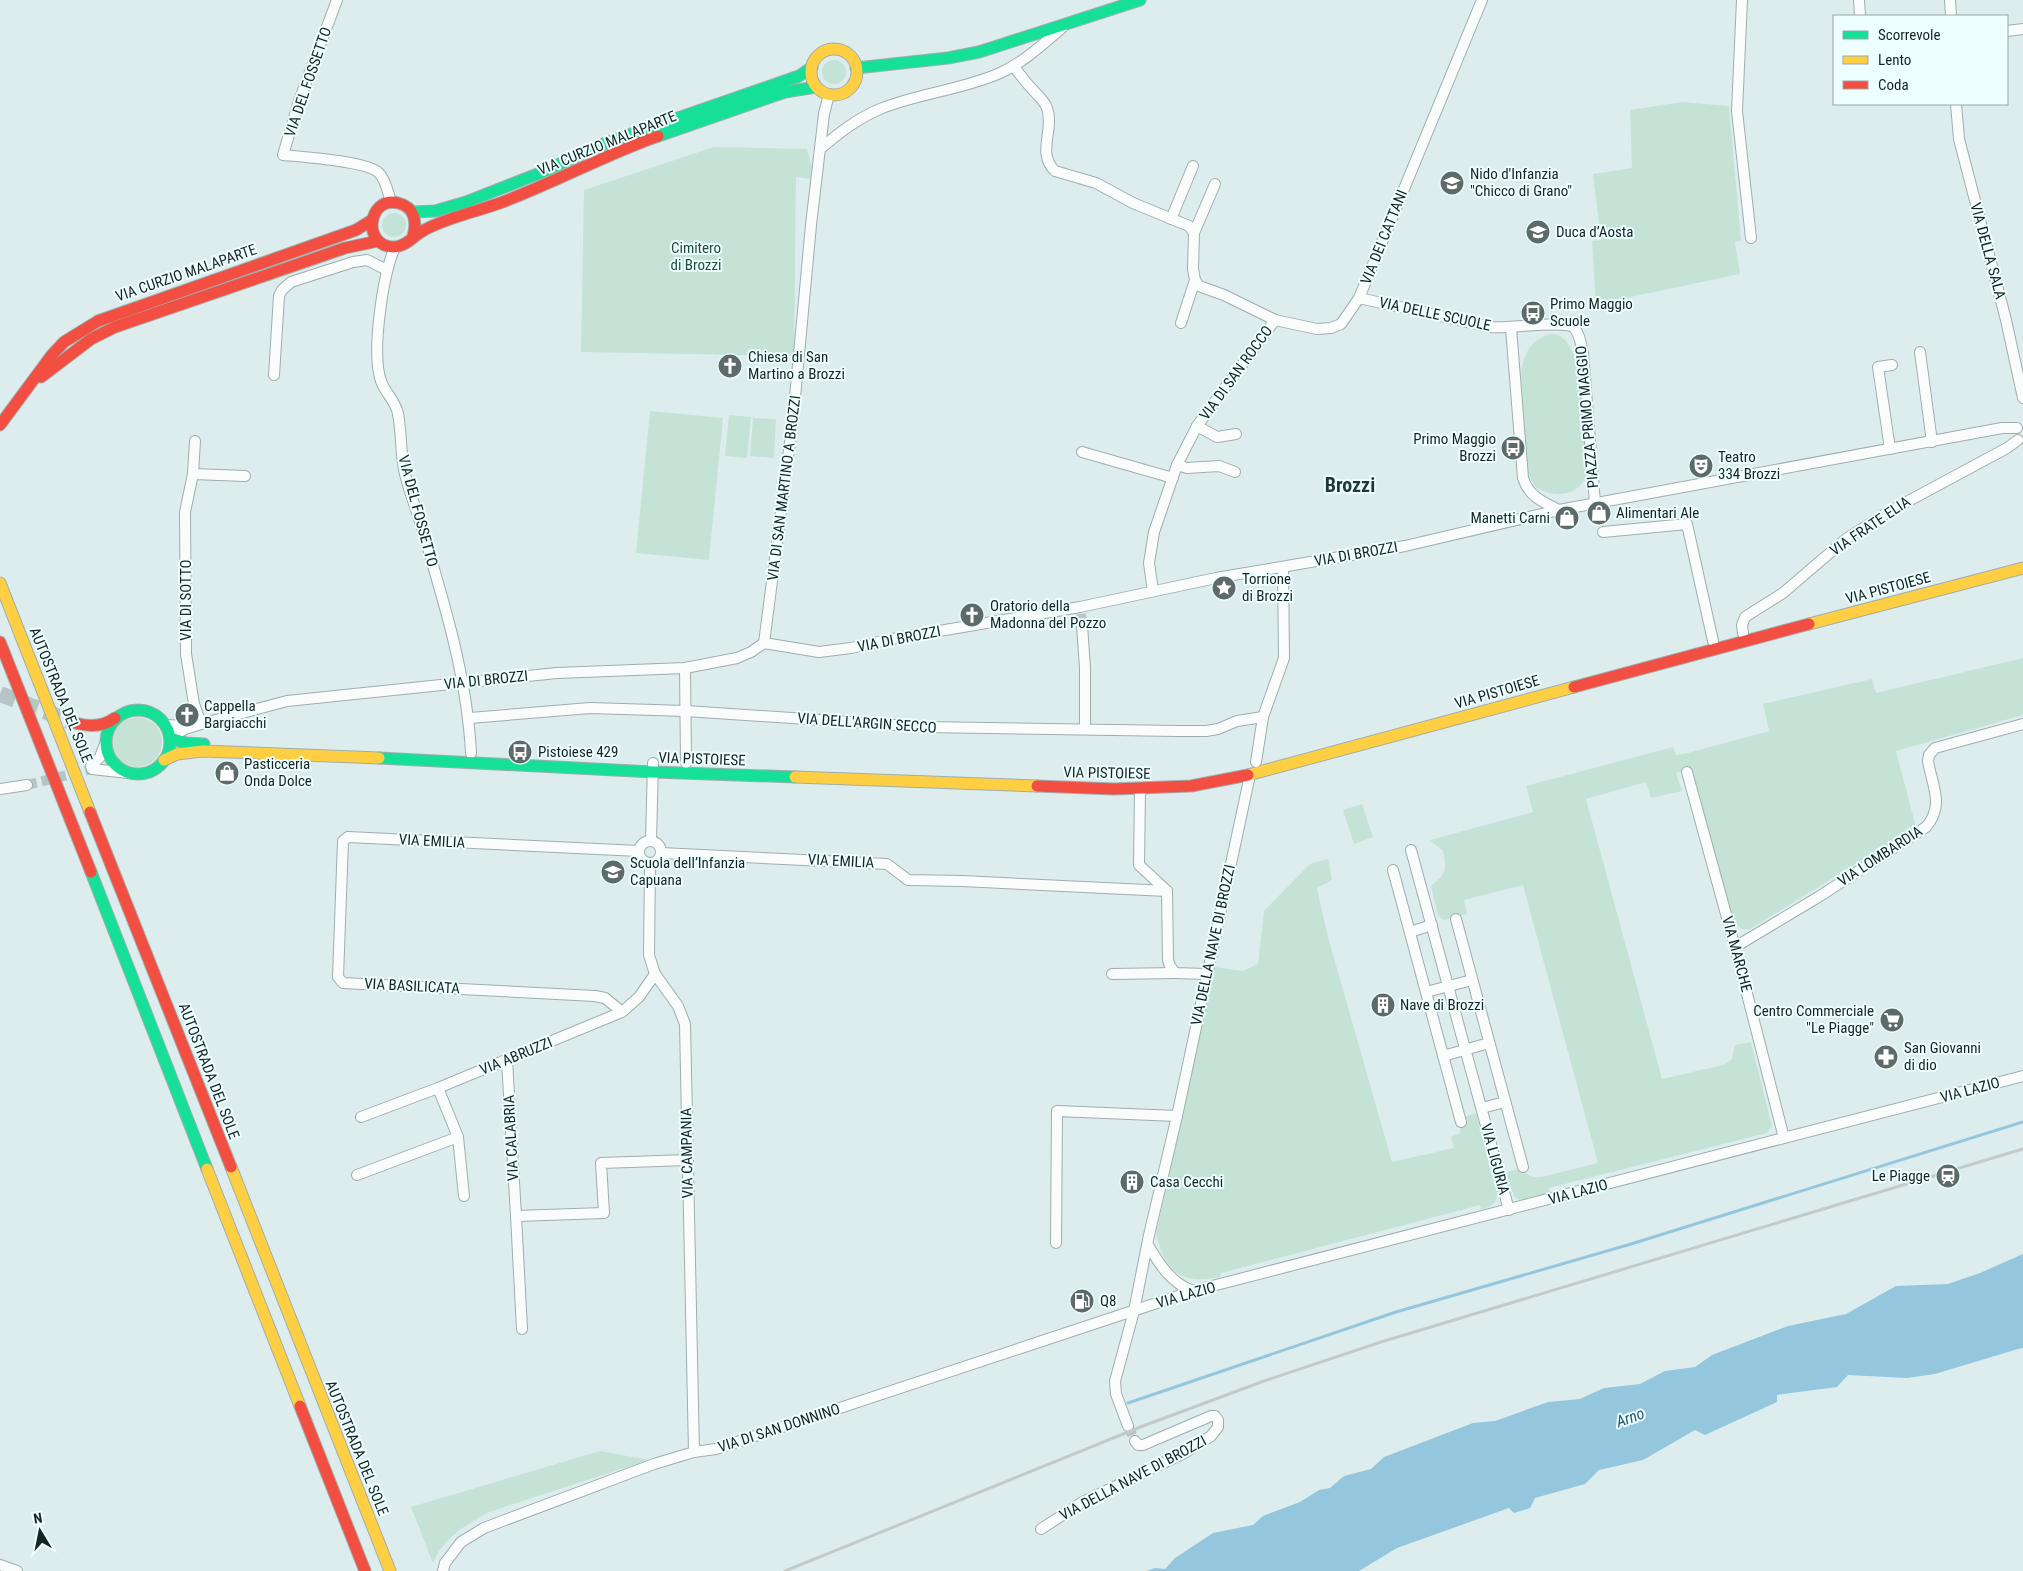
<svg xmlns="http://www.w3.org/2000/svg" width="2023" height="1571" viewBox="0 0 2023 1571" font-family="'Roboto Condensed',sans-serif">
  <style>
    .green { fill: #c4e3d6 }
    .water { fill: #94c6de }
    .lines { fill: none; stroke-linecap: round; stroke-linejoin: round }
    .stream { stroke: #94c6de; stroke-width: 3 }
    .street-tunnel { stroke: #b6c5c5; stroke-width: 10; stroke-dasharray: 10 5; stroke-linecap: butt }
    .primary-tunnel { stroke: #b6c5c5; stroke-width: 16; stroke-dasharray: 16 8; stroke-linecap: butt }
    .street-casing { stroke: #a0adad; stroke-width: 12 }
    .fast-casing { stroke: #a0adad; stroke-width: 13 }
    .slow-casing { stroke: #a0adad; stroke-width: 13 }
    .jam-casing { stroke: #a0adad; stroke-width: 13 }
    .street { stroke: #fafcfc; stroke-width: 10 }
    .fast { stroke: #16e098; stroke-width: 11 }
    .slow { stroke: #ffcf43; stroke-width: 11 }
    .jam { stroke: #f24e42; stroke-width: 11 }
    .rail { stroke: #c4c9c9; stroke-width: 3 }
    .labels { text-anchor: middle; stroke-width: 4; stroke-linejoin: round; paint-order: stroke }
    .street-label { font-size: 15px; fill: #182323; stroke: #edffff }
    .poi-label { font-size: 15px; fill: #182323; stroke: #edffff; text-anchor: start }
    .park-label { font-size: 15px; fill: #1d4f38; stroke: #edffff }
    .water-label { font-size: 16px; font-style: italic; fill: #23556e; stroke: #edffff }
    .district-label { font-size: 20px; font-weight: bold; fill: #1f3939; stroke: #edffff }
  </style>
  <rect width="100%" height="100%" fill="#ddeded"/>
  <g class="green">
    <circle cx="834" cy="72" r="12"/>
    <path d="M1682 102 1729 106 1741 241 1735 242 1740 274 1607 302 1603 308 1596 312 1590 305 1596 304 1592 241 1601 240 1593 174 1632 168 1630 110Z"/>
    <path d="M714 147 807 149 812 167 810 179 796 177 794 356 581 352 584 190Z"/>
    <circle cx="394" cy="225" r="12"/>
    <path d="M1551 334 1559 335 1566 341 1577 359 1589 468C1584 488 1571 497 1550 493 1546 492 1539 490 1536 487 1530 480 1528 473 1526 465L1521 372C1524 353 1531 339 1551 334Z"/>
    <path d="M650 411 723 418 709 560 636 553Z"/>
    <path d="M729 415 751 417 747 458 725 456Z"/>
    <path d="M753 418 776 419 774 458 750 456Z"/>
    <path d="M2023 658V715L1896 751 1916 827 1750 929H1742L1734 923 1692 769 1676 773 1682 791 1651 798 1646 782 1586 799 1662 1079 1723 1065 1732 1059 1735 1045 1751 1042 1772 1126 1767 1133 1549 1188 1550 1193 1519 1200 1514 1196 1511 1187 1497 1191C1498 1203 1492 1207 1481 1209L1480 1205 1221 1273 1220 1277C1181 1285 1165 1271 1156 1234L1214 967 1243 971 1258 964 1264 911 1310 864 1328 859 1332 880 1317 888 1328 937 1392 1162 1454 1148 1451 1137 1460 1133 1463 1117 1476 1113 1492 1176 1522 1168C1528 1176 1532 1178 1542 1177L1598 1163 1523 885 1464 900 1467 914 1443 920 1438 915 1431 886C1446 874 1447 870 1443 851L1430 840 1533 812 1526 786 1673 747 1676 755 1688 753 1769 731 1763 704 1872 679 1876 693Z"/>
    <circle cx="137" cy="742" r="25"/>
    <path d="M1362 804 1373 837 1354 844 1343 810Z"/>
    <path d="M600 1451 649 1460 489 1512C467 1524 442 1539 433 1563L411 1507Z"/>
  </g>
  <path class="water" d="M2023 1254V1348L2018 1349 1935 1374 1907 1378 1848 1375 1837 1387 1777 1395V1402L1705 1435 1695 1430 1643 1460 1599 1470 1585 1484 1535 1498 1530 1508 1514 1513 1509 1508 1397 1548 1359 1571H1147L1155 1568 1165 1569 1175 1558 1213 1533 1253 1525 1263 1516 1300 1502 1319 1490 1330 1488 1344 1476 1371 1469 1384 1457 1473 1423 1495 1421 1548 1402 1580 1399 1604 1388 1640 1384 1665 1371 1695 1367 1712 1355 1788 1326 1846 1314 1896 1286 1948 1284 1980 1273Z"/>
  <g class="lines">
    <path class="stream" d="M1128 1403 1396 1312 1631 1244 2023 1122"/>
    <g class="street-tunnel">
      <path d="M1081 614 1082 625"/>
      <path d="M27 785 92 769"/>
      <path d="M1128 1426 1135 1441"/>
    </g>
    <path class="primary-tunnel" d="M0 694 75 723"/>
    <defs>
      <g id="street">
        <path d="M337 0 299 101 283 155C303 157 367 161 379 173 386 180 388 193 391 202"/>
        <path d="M1742 0 1737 111 1751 238"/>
        <path d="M1859 0 1860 16"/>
        <path d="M1950 0 1951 16"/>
        <path d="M2007 31 2023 29"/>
        <path d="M1013 66C1020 74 1026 83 1033 90 1038 96 1044 100 1047 108 1055 129 1036 153 1055 171L1096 183 1133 203 1189 226 1194 233 1193 269 1195 280 1199 286 1224 295 1275 320 1317 329 1331 328 1341 324 1359 298 1482 0"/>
        <path d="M1956 104 1959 139 2006 320 2023 398"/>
        <path d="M820 149C839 133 858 118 880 109 919 93 962 90 1000 73 1024 62 1042 45 1062 28"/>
        <path d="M1171 219 1193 166"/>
        <path d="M1194 233 1215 184"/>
        <path d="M395 247C383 274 371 353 381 381 385 393 396 401 398 414 402 434 400 454 405 474 409 491 416 508 421 525 443 599 467 675 471 753"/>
        <path d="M1359 298 1490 327C1507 329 1563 320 1573 327 1580 333 1581 345 1583 353L1595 503"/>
        <path d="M1181 323 1195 280"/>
        <path d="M1511 328 1523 478C1529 497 1543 502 1559 510"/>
        <path d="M1920 352 1932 442"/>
        <path d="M274 375 279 296 282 290 291 282 353 262 367 260 387 270"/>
        <path d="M1197 426 1217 437 1236 434"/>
        <path d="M195 441 193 474 185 512 186 654 194 704 201 724"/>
        <path d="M1890 449 1878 367 1892 365"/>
        <path d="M1082 452 1173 478"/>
        <path d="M1177 465 1187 468 1219 466 1235 472"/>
        <path d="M193 474 245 476"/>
        <path d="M1603 532 1687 524 1713 641"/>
        <path d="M1153 591 1149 563 1154 532 1177 465 1197 426 1275 320"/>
        <path d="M1082 625 1085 668V729"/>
        <path d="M1743 633 1742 625 1745 617 1783 593 1846 539 1890 511 2007 448 2018 440"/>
        <path d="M764 643 793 419 811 225 824 114 829 94"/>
        <path d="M685 668 686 763"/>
        <path d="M470 718 590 708 686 711 924 727 1178 731H1206L1218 729 1237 721 1263 717"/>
        <path d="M165 725 188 726"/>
        <path d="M170 738 185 729 201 724 287 701 557 673 685 668 737 658 751 652 764 643 819 652 851 648 892 639 1080 607 1216 578 1405 546 1559 510 2002 428H2017"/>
        <path d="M1256 762 1263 717 1284 658 1283 567"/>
        <path d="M91 766 100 757 105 744"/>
        <path d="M92 769 128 773"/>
        <path d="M1687 772 1735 947 1784 1138"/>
        <path d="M0 789 27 785"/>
        <path d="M1140 790 1139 865 1167 891 1168 960 1170 966 1175 973 1206 974"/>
        <path d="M651 840 653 763"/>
        <circle cx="650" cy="852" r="11"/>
        <path d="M1411 850 1509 1210"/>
        <path d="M661 853 887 864 908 880 962 881 1167 891"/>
        <path d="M650 863 649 955 655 974 678 1006 685 1024 694 1452"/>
        <path d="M1393 870 1461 1122"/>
        <path d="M1456 919 1523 1167"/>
        <path d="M1410 932 1432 925"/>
        <path d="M1735 947 1820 896 1926 827C1945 805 1932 786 1928 761L1929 755 1935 748 2023 724"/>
        <path d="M1112 974 1175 973"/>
        <path d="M1426 992 1472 980"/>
        <path d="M622 1012 605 998 595 996 343 983 338 977 343 841 348 837 639 851"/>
        <path d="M1443 1056 1489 1043"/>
        <path d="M507 1060 516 1216 604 1213 601 1163 688 1160"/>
        <path d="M438 1088 458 1137 464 1196"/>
        <path d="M1482 1108 1505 1102"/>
        <path d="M361 1117 438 1088 622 1012 639 997 655 974"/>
        <path d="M357 1175 458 1137"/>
        <path d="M516 1216 522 1329"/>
        <path d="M1056 1243 1057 1111 1177 1116"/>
        <path d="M1148 1245C1160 1265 1171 1283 1193 1291"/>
        <path d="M1128 1426 1116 1394 1115 1381 1134 1311 1149 1235 1177 1116 1250 775"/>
        <path d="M1041 1529 1081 1503 1186 1452 1211 1436 1218 1427V1420L1215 1416H1211L1143 1445H1138L1135 1441"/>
        <path d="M0 1565 17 1571"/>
        <path d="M443 1571 445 1563 461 1542 484 1528 654 1464 694 1452 716 1449 1193 1291 2023 1076"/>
      </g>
      <g id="fast">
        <path d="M856 68 948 58 979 52 1140 0"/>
        <path d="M658 136 785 92 816 87"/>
        <path d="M413 212 435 211 466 202 540 173 606 143 799 76 812 67"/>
        <circle cx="138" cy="742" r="32"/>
        <path d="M170 738 186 743 204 744"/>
        <path d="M379 758 653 772 795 777"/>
        <path d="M91 872 207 1169"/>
      </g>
      <g id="slow">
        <circle cx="834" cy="72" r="23"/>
        <path d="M0 583 90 812"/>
        <path d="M1809 624 2023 568"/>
        <path d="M164 760 177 754 203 751 379 758"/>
        <path d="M1248 775 1574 687"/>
        <path d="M795 777 1037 786"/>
        <path d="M231 1167 390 1571"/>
        <path d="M207 1169 300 1406"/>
      </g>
      <g id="jam">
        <path d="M413 236C417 222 415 207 398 203 373 196 362 234 384 245 389 247 394 248 399 246 408 244 414 236 421 232 432 225 445 221 456 217 471 212 486 208 500 203 554 183 604 155 658 136"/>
        <path d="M41 377 91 339 115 327 345 248 378 241"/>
        <path d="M0 425 51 356 64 342 98 321 356 230 372 220"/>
        <path d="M0 642 91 872"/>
        <path d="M1574 687 1809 624"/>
        <path d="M75 723C89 727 103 727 115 718"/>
        <path d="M1037 786 1114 789 1191 786 1248 775"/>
        <path d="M90 812 231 1167"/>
        <path d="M300 1406 365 1571"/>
      </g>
    </defs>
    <use href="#street" class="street-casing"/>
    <use href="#fast" class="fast-casing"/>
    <use href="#slow" class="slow-casing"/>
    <use href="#jam" class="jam-casing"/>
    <use href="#street" class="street"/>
    <use href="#fast" class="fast"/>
    <use href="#slow" class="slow"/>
    <use href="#jam" class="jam"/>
    <path class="rail" d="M785 1571 1143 1426 1264 1381 1381 1342 2023 1149"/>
  </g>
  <defs>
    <symbol id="school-disc" viewBox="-11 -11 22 22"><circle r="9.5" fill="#5d6a6a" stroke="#edffff"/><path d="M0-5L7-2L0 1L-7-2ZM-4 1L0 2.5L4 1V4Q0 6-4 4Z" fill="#fff"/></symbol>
    <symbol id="bus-disc" viewBox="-11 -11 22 22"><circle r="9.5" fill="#5d6a6a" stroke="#edffff"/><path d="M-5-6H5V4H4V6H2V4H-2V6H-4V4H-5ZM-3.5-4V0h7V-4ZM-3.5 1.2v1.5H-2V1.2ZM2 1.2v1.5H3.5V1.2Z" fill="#fff"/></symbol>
    <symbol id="church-disc" viewBox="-11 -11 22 22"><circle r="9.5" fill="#5d6a6a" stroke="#edffff"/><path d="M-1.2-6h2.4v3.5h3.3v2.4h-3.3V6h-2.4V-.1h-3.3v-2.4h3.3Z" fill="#fff"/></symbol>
    <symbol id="theatre-disc" viewBox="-11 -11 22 22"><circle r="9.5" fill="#5d6a6a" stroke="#edffff"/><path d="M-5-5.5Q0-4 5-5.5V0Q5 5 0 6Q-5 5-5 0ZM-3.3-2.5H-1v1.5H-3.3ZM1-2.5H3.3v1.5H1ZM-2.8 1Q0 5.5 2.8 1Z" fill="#fff"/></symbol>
    <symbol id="shop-disc" viewBox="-11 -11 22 22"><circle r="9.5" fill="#5d6a6a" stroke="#edffff"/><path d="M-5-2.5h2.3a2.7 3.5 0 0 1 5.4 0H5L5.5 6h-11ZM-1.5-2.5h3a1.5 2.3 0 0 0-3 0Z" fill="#fff"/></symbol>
    <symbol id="sight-disc" viewBox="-11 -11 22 22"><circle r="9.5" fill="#5d6a6a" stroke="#edffff"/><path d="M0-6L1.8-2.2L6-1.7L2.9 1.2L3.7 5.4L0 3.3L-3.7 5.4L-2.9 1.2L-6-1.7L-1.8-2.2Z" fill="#fff"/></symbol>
    <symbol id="building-disc" viewBox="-11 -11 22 22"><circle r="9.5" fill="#5d6a6a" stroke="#edffff"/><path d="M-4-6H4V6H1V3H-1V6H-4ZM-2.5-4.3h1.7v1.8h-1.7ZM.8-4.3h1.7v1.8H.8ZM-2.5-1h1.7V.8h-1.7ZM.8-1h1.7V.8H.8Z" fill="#fff"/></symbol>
    <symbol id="supermarket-disc" viewBox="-11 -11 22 22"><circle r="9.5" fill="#5d6a6a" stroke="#edffff"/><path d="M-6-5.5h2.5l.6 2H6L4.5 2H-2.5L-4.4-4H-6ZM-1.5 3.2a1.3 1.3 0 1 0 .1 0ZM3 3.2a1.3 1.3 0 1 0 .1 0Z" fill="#fff"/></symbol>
    <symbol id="pharmacy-disc" viewBox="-11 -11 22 22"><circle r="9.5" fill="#5d6a6a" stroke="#edffff"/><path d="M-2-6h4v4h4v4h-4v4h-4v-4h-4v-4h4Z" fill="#fff"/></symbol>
    <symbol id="station-disc" viewBox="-11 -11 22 22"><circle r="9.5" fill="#5d6a6a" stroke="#edffff"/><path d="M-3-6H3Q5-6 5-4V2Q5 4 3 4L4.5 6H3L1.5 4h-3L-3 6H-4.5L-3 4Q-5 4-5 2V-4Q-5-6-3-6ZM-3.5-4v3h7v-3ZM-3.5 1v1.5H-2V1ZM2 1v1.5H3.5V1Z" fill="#fff"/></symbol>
    <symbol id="fuel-disc" viewBox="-11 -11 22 22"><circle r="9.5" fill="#5d6a6a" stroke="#edffff"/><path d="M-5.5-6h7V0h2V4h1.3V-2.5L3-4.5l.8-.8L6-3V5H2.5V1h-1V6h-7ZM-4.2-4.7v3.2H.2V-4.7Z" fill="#fff"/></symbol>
  </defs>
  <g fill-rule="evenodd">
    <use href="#school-disc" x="1438" y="169" width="28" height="28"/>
    <use href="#school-disc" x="1524" y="218" width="28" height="28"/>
    <use href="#bus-disc" x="1519" y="299" width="28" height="28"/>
    <use href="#church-disc" x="716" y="352" width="28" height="28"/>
    <use href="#bus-disc" x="1499" y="434" width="28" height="28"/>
    <use href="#theatre-disc" x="1687" y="452" width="28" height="28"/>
    <use href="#shop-disc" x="1585" y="499" width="28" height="28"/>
    <use href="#shop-disc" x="1553" y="504" width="28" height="28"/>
    <use href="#sight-disc" x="1210" y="574" width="28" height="28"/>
    <use href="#church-disc" x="958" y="601" width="28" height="28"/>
    <use href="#church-disc" x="173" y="701" width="28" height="28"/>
    <use href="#bus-disc" x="506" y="738" width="28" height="28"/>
    <use href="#shop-disc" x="213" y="759" width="28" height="28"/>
    <use href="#school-disc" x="599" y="858" width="28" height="28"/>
    <use href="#building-disc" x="1369" y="991" width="28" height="28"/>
    <use href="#supermarket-disc" x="1878" y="1006" width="28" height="28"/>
    <use href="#pharmacy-disc" x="1872" y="1043" width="28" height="28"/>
    <use href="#station-disc" x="1934" y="1162" width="28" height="28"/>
    <use href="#building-disc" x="1118" y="1168" width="28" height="28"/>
    <use href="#fuel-disc" x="1068" y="1287" width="28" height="28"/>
  </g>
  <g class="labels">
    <g class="street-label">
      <text transform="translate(308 82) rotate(-71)" y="5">VIA DEL FOSSETTO</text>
      <text transform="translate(607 143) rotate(-22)" y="5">VIA CURZIO MALAPARTE</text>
      <text transform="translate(1384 237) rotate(-68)" y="5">VIA DEI CATTANI</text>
      <text transform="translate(1988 251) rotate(75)" y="5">VIA DELLA SALA</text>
      <text transform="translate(186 273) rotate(-19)" y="5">VIA CURZIO MALAPARTE</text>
      <text transform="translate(1435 314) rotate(12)" y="5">VIA DELLE SCUOLE</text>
      <text transform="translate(1236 373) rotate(-54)" y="5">VIA DI SAN ROCCO</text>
      <text transform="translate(1587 417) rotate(-95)" y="5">PIAZZA PRIMO MAGGIO</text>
      <text transform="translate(784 488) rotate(-83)" y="5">VIA DI SAN MARTINO A BROZZI</text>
      <text transform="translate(418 511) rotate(75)" y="5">VIA DEL FOSSETTO</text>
      <text transform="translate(1870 526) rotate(-34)" y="5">VIA FRATE ELIA</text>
      <text transform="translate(1356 554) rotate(-10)" y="5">VIA DI BROZZI</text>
      <text transform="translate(1888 588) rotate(-15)" y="5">VIA PISTOIESE</text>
      <text transform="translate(186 600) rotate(-90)" y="5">VIA DI SOTTO</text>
      <text transform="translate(899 639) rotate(-11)" y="5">VIA DI BROZZI</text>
      <text transform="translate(486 680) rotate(-6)" y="5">VIA DI BROZZI</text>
      <text transform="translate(1497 692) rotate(-16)" y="5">VIA PISTOIESE</text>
      <text transform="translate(61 695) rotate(68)" y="5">AUTOSTRADA DEL SOLE</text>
      <text transform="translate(867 723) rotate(4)" y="5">VIA DELL'ARGIN SECCO</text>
      <text transform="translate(702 759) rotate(2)" y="5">VIA PISTOIESE</text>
      <text transform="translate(1107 773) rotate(1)" y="5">VIA PISTOIESE</text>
      <text transform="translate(432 841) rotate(3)" y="5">VIA EMILIA</text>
      <text transform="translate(1880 856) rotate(-33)" y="5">VIA LOMBARDIA</text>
      <text transform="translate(841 861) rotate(3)" y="5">VIA EMILIA</text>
      <text transform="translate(1213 945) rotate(-78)" y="5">VIA DELLA NAVE DI BROZZI</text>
      <text transform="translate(1737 954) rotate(75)" y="5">VIA MARCHE</text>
      <text transform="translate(412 986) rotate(3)" y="5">VIA BASILICATA</text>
      <text transform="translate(516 1056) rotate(-22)" y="5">VIA ABRUZZI</text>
      <text transform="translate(209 1071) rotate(69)" y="5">AUTOSTRADA DEL SOLE</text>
      <text transform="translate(1970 1090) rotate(-15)" y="5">VIA LAZIO</text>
      <text transform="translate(511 1138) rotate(-93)" y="5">VIA CALABRIA</text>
      <text transform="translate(687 1153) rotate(-91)" y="5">VIA CAMPANIA</text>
      <text transform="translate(1495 1159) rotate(75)" y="5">VIA LIGURIA</text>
      <text transform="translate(1578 1192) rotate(-15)" y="5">VIA LAZIO</text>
      <text transform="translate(1186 1295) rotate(-16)" y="5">VIA LAZIO</text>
      <text transform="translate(779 1428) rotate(-18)" y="5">VIA DI SAN DONNINO</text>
      <text transform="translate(357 1448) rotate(68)" y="5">AUTOSTRADA DEL SOLE</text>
      <text transform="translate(1133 1478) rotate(-28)" y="5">VIA DELLA NAVE DI BROZZI</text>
    </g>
    <g class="poi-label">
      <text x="1470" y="179">Nido d'Infanzia<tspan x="1470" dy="17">"Chicco di Grano"</tspan></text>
      <text x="1556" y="237">Duca d’Aosta</text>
      <text x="1550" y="309">Primo Maggio<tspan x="1550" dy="17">Scuole</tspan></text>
      <text x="748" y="362">Chiesa di San<tspan x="748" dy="17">Martino a Brozzi</tspan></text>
      <text x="1496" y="444" text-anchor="end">Primo Maggio<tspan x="1496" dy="17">Brozzi</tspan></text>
      <text x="1718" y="462">Teatro<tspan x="1718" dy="17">334 Brozzi</tspan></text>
      <text x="1616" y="518">Alimentari Ale</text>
      <text x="1550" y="523" text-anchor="end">Manetti Carni</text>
      <text x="1242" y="584">Torrione<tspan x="1242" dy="17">di Brozzi</tspan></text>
      <text x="990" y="611">Oratorio della<tspan x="990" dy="17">Madonna del Pozzo</tspan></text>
      <text x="204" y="711">Cappella<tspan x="204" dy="17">Bargiacchi</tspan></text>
      <text x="538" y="757">Pistoiese 429</text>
      <text x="244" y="769">Pasticceria<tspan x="244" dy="17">Onda Dolce</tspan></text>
      <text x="630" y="868">Scuola dell’Infanzia<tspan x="630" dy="17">Capuana</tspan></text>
      <text x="1400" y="1010">Nave di Brozzi</text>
      <text x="1874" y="1016" text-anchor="end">Centro Commerciale<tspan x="1874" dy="17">"Le Piagge"</tspan></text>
      <text x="1904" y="1053">San Giovanni<tspan x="1904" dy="17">di dio</tspan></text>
      <text x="1930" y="1181" text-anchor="end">Le Piagge</text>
      <text x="1150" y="1187">Casa Cecchi</text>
      <text x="1100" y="1306">Q8</text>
    </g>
    <g class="park-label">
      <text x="696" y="253">Cimitero<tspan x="696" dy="17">di Brozzi</tspan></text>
    </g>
    <g class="water-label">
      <text transform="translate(1630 1417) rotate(-20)" y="6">Arno</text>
    </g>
    <g class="district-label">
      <text x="1350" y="492">Brozzi</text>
    </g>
  </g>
  <rect x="1833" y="15" width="175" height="90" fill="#edffff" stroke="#98a7a7"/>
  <rect x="1843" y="31" width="25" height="8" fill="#16e098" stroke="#98a7a7"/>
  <text x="1878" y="40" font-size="15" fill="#182323">Scorrevole</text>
  <rect x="1843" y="56" width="25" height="8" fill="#ffcf43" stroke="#98a7a7"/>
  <text x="1878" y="65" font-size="15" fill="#182323">Lento</text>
  <rect x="1843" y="81" width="25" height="8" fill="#f24e42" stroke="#98a7a7"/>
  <text x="1878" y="90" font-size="15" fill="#182323">Coda</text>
  <g transform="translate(40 1531) rotate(350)" stroke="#edffff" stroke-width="4" paint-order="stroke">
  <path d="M0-4L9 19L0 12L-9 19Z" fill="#182323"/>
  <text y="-8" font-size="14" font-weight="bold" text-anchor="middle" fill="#182323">N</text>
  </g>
</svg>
